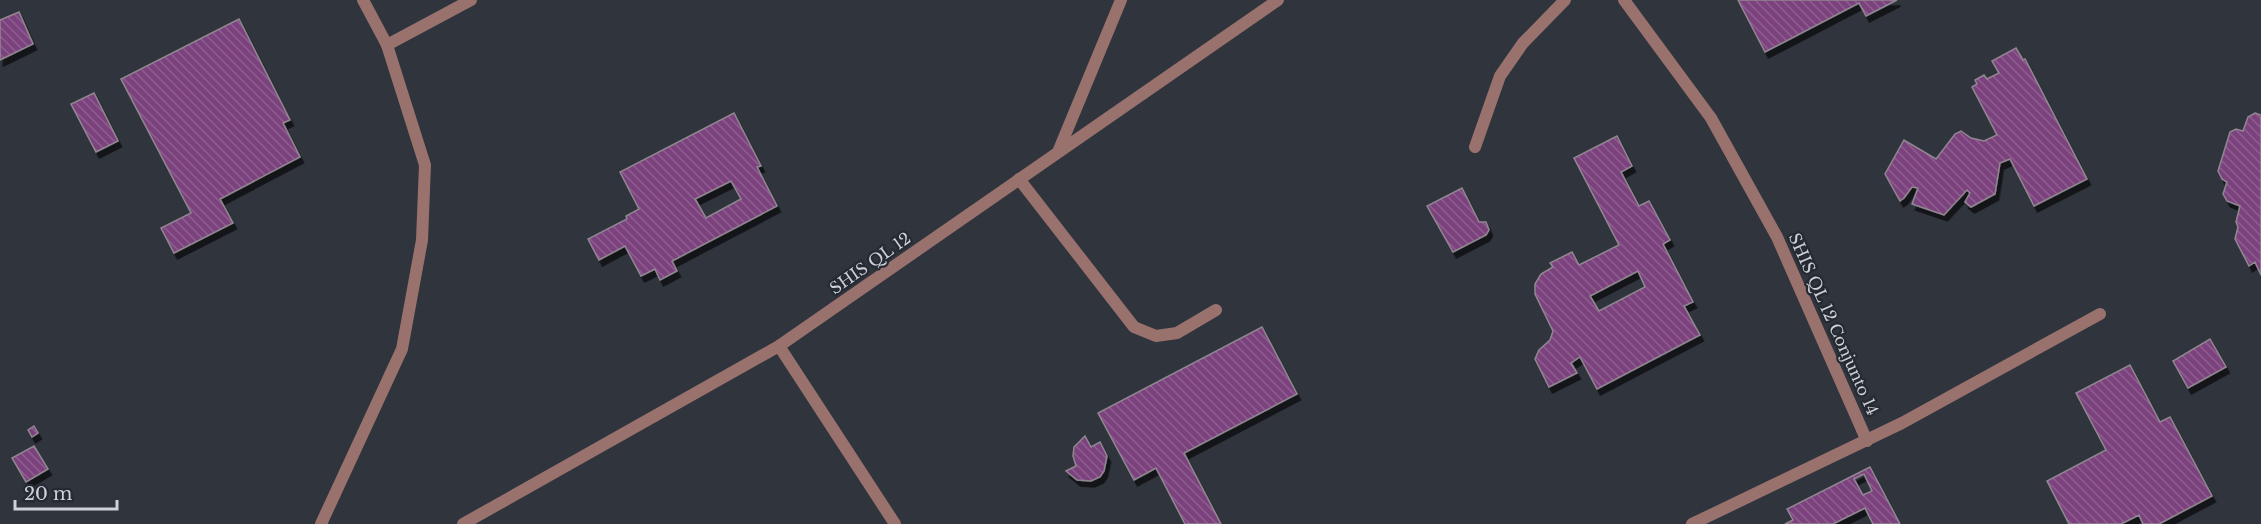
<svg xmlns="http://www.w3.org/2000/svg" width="2261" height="524" viewBox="0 0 2261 524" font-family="'Libre Baskerville',serif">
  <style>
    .building { fill: url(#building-back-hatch); stroke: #918791; stroke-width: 1.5; fill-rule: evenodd; filter: url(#shadow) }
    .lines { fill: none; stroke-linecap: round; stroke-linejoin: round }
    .lane { stroke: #9a726d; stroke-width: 12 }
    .street { stroke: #9a726d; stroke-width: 12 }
    .labels { text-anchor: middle; stroke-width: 4.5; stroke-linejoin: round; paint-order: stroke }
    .street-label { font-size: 16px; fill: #ced1d7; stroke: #252a33 }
  </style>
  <defs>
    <pattern id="building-back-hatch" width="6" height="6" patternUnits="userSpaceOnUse" patternTransform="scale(1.5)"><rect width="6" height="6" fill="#7c437e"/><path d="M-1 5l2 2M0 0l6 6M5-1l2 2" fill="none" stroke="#8d5d90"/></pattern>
    <filter id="shadow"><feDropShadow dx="3.5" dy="6" stdDeviation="0" flood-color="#0009"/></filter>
  </defs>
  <rect width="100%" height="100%" fill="#2f343d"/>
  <g class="building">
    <path d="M1738 0H1897L1866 16 1859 3 1765 52Z"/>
    <path d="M19 12 33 44 0 60V20Z"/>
    <path d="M239 19 290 120 283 123 300 157 220 199 233 223 174 253 161 228 191 213 121 79Z"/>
    <path d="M2016 48 2023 60 2025 59 2087 179 2034 206 2010 159 2000 163 1995 194 1971 207 1965 202 1970 193 1967 190 1944 215 1912 204 1918 188 1912 187 1904 198 1900 201 1885 174 1904 140 1936 159 1955 134 1961 131 1971 138 1984 141 1997 135 1972 87 1977 84 1975 80 1984 75 1987 79 1999 73 1992 61Z"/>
    <path d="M94 93 118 141 96 152 71 104Z"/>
    <path d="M734 113 761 166 757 167 777 206 672 261 677 271 660 280 655 269 641 276 625 246 599 260 588 239 627 219 626 216 639 209 620 172ZM731 181 741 199 706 218 695 199Z"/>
    <path d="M2255 113 2261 115V275L2255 262 2249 266 2235 239 2238 227 2236 222 2240 206 2227 201 2223 194 2227 182 2222 179 2218 171 2230 132 2236 129 2243 131 2248 117Z"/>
    <path d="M1617 136 1632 166 1621 172 1639 206 1649 201 1670 240 1663 244 1693 302 1684 306 1700 335 1597 389 1580 357 1571 363 1577 373 1549 387 1535 359 1539 350 1550 340 1553 331 1535 294V284L1541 274 1553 267 1550 263 1572 252 1579 265 1619 245 1574 158ZM1638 271 1645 287 1599 311 1590 296Z"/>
    <path d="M1462 188 1479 222H1486L1489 230 1486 235 1453 252 1427 206Z"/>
    <path d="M1262 327 1297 394 1184 453 1221 524H1185L1156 468 1134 480 1098 413Z"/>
    <path d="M2210 339 2226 367 2188 388 2173 361Z"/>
    <path d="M2130 365 2160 422 2170 417 2212 496 2159 524H2143L2139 515 2121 524H2069L2047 481 2106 450 2076 393Z"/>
    <path d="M34 426 38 433 32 437 28 430Z"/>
    <path d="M1085 436 1091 447 1100 442 1107 456 1104 471 1100 477 1091 481 1077 480 1066 471 1076 466 1073 456 1074 447Z"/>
    <path d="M34 446 48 469 26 482 12 458Z"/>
    <path d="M1870 467 1900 524H1873L1865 508 1833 524H1785L1793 520 1787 509ZM1864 474 1872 491 1863 495 1854 479Z"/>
  </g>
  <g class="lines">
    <path class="lane" d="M1019 179 1134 327 1156 336 1177 333 1216 310"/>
    <g class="street">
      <path d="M1624 0 1711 118 1777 237 1867 441"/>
      <path d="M387 45 471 0"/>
      <path d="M1475 147 1500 76 1523 43 1565 0"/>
      <path d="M1058 152 1121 0"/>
      <path d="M779 346 895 524"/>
      <path d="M321 524 402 349 422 240 425 165 387 45 363 0"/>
      <path d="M463 524 779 346 1278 0"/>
      <path d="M1692 524 1902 423 2100 314"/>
    </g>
  </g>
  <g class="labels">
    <g class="street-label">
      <text transform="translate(870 263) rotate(-35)" y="6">SHIS QL 12</text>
      <text transform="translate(1834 324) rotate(66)" y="6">SHIS QL 12 Conjunto 14</text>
    </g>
  </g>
  <path d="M15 500v9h102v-9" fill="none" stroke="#ced1d7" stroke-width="3"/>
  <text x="24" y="500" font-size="18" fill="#ced1d7" stroke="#252a33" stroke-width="4.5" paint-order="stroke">20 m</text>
</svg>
